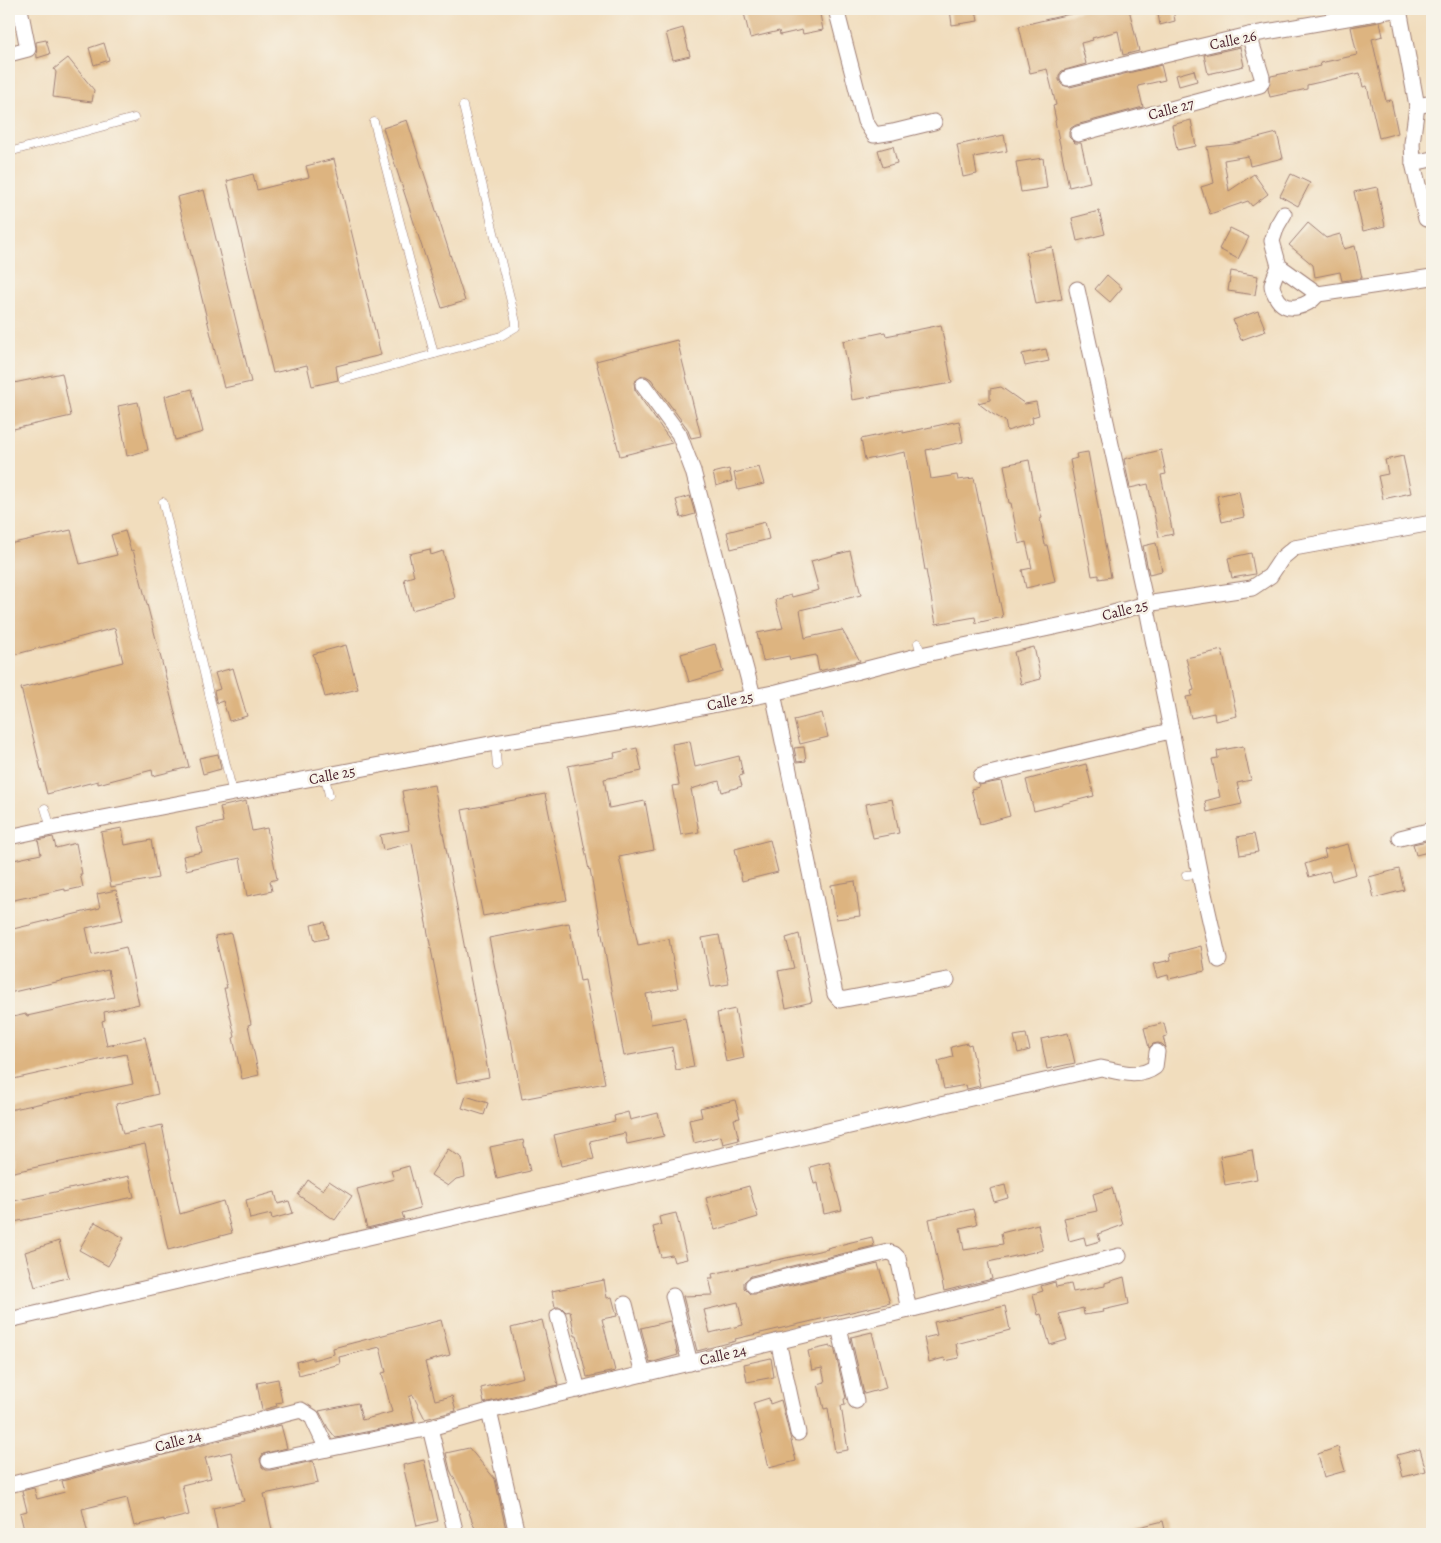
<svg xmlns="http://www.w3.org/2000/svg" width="1441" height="1543" viewBox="0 0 1441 1543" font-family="Alegreya,serif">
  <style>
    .building { fill: #ddb480; fill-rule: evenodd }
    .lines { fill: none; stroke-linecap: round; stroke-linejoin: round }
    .lane-casing { stroke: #9e7e74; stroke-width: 9 }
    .street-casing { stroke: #9e7e74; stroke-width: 17 }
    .lane { stroke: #fff; stroke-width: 8 }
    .street { stroke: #fff; stroke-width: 15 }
    .labels { text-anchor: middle; stroke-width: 5; stroke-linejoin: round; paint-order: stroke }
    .street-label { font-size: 15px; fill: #4a1f2b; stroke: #f7f3e8 }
  </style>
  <rect width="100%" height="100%" fill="#f7f3e8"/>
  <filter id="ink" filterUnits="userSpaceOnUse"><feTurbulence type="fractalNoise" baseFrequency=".02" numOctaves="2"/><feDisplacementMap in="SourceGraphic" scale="10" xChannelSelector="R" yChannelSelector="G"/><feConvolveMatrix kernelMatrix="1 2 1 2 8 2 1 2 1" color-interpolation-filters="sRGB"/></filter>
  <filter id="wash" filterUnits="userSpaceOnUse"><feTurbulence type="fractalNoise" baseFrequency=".0096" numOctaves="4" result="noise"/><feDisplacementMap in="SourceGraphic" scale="20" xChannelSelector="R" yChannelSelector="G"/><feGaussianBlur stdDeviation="1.12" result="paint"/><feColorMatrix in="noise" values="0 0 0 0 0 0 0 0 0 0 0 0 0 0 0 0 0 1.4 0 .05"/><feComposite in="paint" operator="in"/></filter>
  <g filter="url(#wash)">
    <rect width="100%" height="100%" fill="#f1ddbd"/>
    <g id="blocks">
      <g class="building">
        <path d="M763 9H819L823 30 803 34 802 30 780 35 779 31 750 38 744 13Z"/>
        <path d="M950 9H976L978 21 952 25Z"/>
        <path d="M1091 9H1129L1139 51 1123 55 1118 31 1092 38 1093 40 1081 43 1086 64 1062 71 1059 75V80L1062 85 1070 87 1161 65 1165 80 1138 86 1143 107 1076 125 1071 128 1069 132V137L1075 143H1081L1090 182 1069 187 1055 121 1056 120 1053 106 1056 105 1047 69 1030 73 1019 26Z"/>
        <path d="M1157 9H1173L1175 21 1160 25Z"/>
        <path d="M1380 22 1383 36 1372 39 1386 101 1391 100 1398 133 1379 138 1367 86 1363 87 1360 73 1307 85V89L1270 97 1268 89 1271 76 1321 66 1320 63 1357 55 1351 27Z"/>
        <path d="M683 28 690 56 673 60 666 33Z"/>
        <path d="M46 40 50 54 37 58 36 42Z"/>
        <path d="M104 43 109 60 94 65 89 48Z"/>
        <path d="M1240 47 1244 66 1208 74 1204 55Z"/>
        <path d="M68 58 94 90 92 102 53 97 56 72 54 69Z"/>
        <path d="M1194 70 1197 81 1179 86 1176 75Z"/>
        <path d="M407 120 465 301 442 308 383 128Z"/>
        <path d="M1191 120 1196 146 1177 150 1172 125Z"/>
        <path d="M1277 133 1283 158 1250 166 1248 156 1224 160 1229 191 1254 174 1268 194 1252 206 1248 201 1210 214 1201 187 1214 183 1207 147 1234 144Z"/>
        <path d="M1004 135 1007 151 974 157 977 174 963 177 957 145Z"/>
        <path d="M893 146 897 163 883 167 878 150Z"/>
        <path d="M1043 158 1047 188 1021 192 1016 162Z"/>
        <path d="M334 159 381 355 336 366 338 380 312 386 307 365 273 373 227 181 253 174 257 190 309 177 306 166Z"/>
        <path d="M1291 174 1310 183 1298 206 1280 196Z"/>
        <path d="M1377 187 1385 226 1363 231 1354 192Z"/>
        <path d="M204 190 251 382 224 388 177 197Z"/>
        <path d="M1099 211 1105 234 1077 241 1072 218Z"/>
        <path d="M1308 223 1326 238 1340 234 1344 249 1355 246 1362 278 1342 281 1340 272 1315 277 1313 265 1289 245Z"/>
        <path d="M1230 228 1249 237 1238 259 1219 249Z"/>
        <path d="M1052 247 1062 299 1036 304 1026 252Z"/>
        <path d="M1231 271 1258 276 1255 295 1228 291Z"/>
        <path d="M1107 275 1122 288 1110 302 1095 289Z"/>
        <path d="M1258 311 1266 331 1241 340 1233 320Z"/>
        <path d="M941 325 952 383 852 400 849 378H850L843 341 885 332 886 336Z"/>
        <path d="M677 340 701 436 691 438 687 428 651 379 646 376H642L634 382 635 390 672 443 620 456 596 361Z"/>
        <path d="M1046 349 1049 361 1025 366 1022 354Z"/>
        <path d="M62 373 71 416 9 430V384Z"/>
        <path d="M1001 387 1025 404 1036 402 1039 415 1032 417 1033 423 1007 431 1005 421 991 413 978 403 990 400V389Z"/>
        <path d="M192 389 203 432 175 440 165 396Z"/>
        <path d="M138 402 148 450 127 456 118 406Z"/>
        <path d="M959 421 963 442 926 450 931 479 957 475 958 480 974 478 1003 617 976 623 975 617 936 624 926 570H925L905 452 865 460 861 439 903 430V433Z"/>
        <path d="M1161 450 1166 474 1161 475 1173 534 1159 537 1148 484 1130 488 1124 459Z"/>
        <path d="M1088 452 1111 577 1099 579V575L1092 576 1070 460 1077 458 1076 454Z"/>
        <path d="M1403 456 1411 493 1383 499 1378 476 1388 474 1385 460Z"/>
        <path d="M1029 460 1037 503H1038L1042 518 1040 519 1045 545H1047L1055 581 1026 588 1022 570 1032 568 1026 542 1019 544 1011 503H1009L1006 487H1008L1004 465Z"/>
        <path d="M759 467 764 484 738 490 734 473Z"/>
        <path d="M729 469 732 481 716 486 713 473Z"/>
        <path d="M1239 491 1244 517 1222 522 1217 496Z"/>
        <path d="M690 496 695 514 681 518 676 500Z"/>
        <path d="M765 522 769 539 731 549 727 532Z"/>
        <path d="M71 530 80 564 117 555 111 535 125 531 131 551 133 550 189 767 153 776 152 770 98 784V781L47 794 21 688 123 662 115 628 13 655 9 638V544Z"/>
        <path d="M1156 543 1162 571 1149 574 1143 546Z"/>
        <path d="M430 549 431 555 443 551 455 598 412 610 404 579 414 576 409 554Z"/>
        <path d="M850 551 861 595 800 610 805 638 842 630 860 661 819 671 816 655 790 660 789 656 763 661 757 633 783 628 775 600 791 595 792 597 819 590 811 561Z"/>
        <path d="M1251 553 1255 574 1232 578 1228 558Z"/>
        <path d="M715 644 723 672 689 682 681 654Z"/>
        <path d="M346 645 358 689 325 697 313 654Z"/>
        <path d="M1034 647 1041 679 1021 684 1014 652Z"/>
        <path d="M1222 650 1237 716 1215 721 1214 713 1191 718 1186 697 1192 696 1191 691 1194 690 1186 658Z"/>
        <path d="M233 668 247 716 229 721 223 701 217 703 216 701 214 691 220 689 215 673Z"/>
        <path d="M822 713 828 737 800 744 794 720Z"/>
        <path d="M690 741 695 767 739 756 743 775 739 776 742 786 722 792 719 781 691 789 699 832 681 835 672 786 679 785 672 744Z"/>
        <path d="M1243 746 1251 780 1237 783 1242 804 1207 812 1205 801 1220 797 1212 759 1218 758 1217 751Z"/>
        <path d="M804 747 806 761 797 762 794 748Z"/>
        <path d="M637 748 642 771 604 779 609 808 645 801 654 850 619 857 638 945 669 939 678 988 646 994 651 1024 685 1018 694 1067 676 1070 672 1047 624 1056 590 869 589 870 568 766 615 757 614 753Z"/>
        <path d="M218 754 221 769 203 774 199 758Z"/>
        <path d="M1086 764 1094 796 1034 811 1026 780Z"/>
        <path d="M1001 781 1010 816 980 824 971 789 979 787V785Z"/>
        <path d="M434 785 489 1077 457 1083 425 918H426L412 843 383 850 380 835 409 830 402 791Z"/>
        <path d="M545 794 567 900 483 916 462 810Z"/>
        <path d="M892 799 899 833 873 838 866 804Z"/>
        <path d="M246 801 252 831 267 828 277 879 270 881 272 891 247 896 240 858 186 870 183 856 202 852 196 828 223 822 220 807Z"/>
        <path d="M122 828 125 845 151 840 158 878 111 887 101 832Z"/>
        <path d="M1254 834 1258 852 1240 855 1237 837Z"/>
        <path d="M53 837 56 848 76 843 82 874H80L83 887 65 891V889L9 901V861L41 854 38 840Z"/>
        <path d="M770 840 778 872 742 881 735 849Z"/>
        <path d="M1432 840V851L1416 855 1413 844Z"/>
        <path d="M1348 844 1356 874 1332 881 1329 871 1309 877 1305 864 1326 857 1324 850Z"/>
        <path d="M1399 869 1404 890 1374 898 1369 877Z"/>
        <path d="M855 881 860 916 836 919 831 885Z"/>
        <path d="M116 890 123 920 86 928 92 955 126 947 139 1004 104 1012 105 1020 102 1021 107 1046 145 1037 158 1094 116 1104 123 1134 162 1125 180 1214 223 1201 232 1233 168 1250 145 1144 9 1173V1110L133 1084 126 1054 9 1080V1018L26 1014 27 1016 114 997 108 970 9 993V930L100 908 97 894Z"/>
        <path d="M325 922 328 938 315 941 311 925Z"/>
        <path d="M569 923 580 981 585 980 605 1083 522 1099 511 1039H509L489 938Z"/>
        <path d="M231 933 251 1024 248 1025 259 1075 242 1079 233 1038 235 1037 224 988H227L215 936Z"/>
        <path d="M799 934 812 1002 786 1008 778 971 794 968 786 938Z"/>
        <path d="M719 935 729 984 711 987 702 938Z"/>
        <path d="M1201 946 1205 971 1169 979 1168 975 1157 978 1153 964 1171 960 1170 954Z"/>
        <path d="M735 1009 744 1058 726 1062 717 1013Z"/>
        <path d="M1164 1023 1167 1036 1163 1037 1166 1048 1162 1044 1158 1043 1153 1044 1149 1048 1144 1028Z"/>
        <path d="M1068 1033 1075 1063 1047 1069 1041 1039Z"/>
        <path d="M1026 1034 1030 1050 1018 1053 1014 1036Z"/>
        <path d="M967 1043 968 1045 971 1044 980 1086 967 1089 966 1085 944 1089 938 1061 953 1057 951 1047Z"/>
        <path d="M466 1096 488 1103 484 1115 462 1108Z"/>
        <path d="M735 1100 740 1118 734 1119 739 1140 723 1144 721 1136 694 1143 689 1120 702 1117 700 1108Z"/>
        <path d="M628 1112 630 1120 658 1113 664 1136 627 1144 625 1133 590 1141 594 1159 561 1166 554 1135 615 1121 614 1116Z"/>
        <path d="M523 1140 530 1171 497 1179 490 1147Z"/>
        <path d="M448 1149 462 1158 465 1177 456 1179 448 1186 431 1175Z"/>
        <path d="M1252 1150 1257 1179 1225 1185 1220 1156Z"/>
        <path d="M829 1162 842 1210 824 1214 818 1183 814 1184 810 1167Z"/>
        <path d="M409 1166 420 1208 402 1213 404 1219 367 1228 357 1189 394 1179 391 1171Z"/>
        <path d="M129 1176 134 1197 9 1223V1202Z"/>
        <path d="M308 1180 323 1190 329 1181 352 1196 335 1220 298 1195Z"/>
        <path d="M1005 1185 1008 1198 994 1202 990 1189Z"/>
        <path d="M749 1186 758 1217 715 1230 706 1198Z"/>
        <path d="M1112 1188 1123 1225 1098 1234 1100 1241 1086 1245 1084 1237 1069 1241 1064 1218 1097 1211 1093 1194Z"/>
        <path d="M275 1192 278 1204 289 1201 293 1213 272 1219 271 1214 250 1219 246 1200Z"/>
        <path d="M973 1209 977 1224 960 1228 964 1250 1003 1244 1001 1233 1038 1224 1043 1250 988 1262 992 1279 944 1291 929 1219Z"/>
        <path d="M676 1213 687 1259 674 1262 672 1255 661 1257 653 1227 661 1225 659 1217Z"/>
        <path d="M95 1222 124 1238 108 1266 79 1250Z"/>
        <path d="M872 1237 874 1246 751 1276 744 1282V1288L750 1294H755L878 1264 890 1303 735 1339 736 1341 697 1351 683 1296 713 1295 709 1278H713L712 1274 828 1249 827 1248ZM738 1302 743 1325 710 1333 704 1310Z"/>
        <path d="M59 1241 69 1277 35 1287 25 1252Z"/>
        <path d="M1124 1277 1129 1304 1103 1310 1104 1312 1084 1315 1083 1308 1059 1314 1067 1340 1050 1345 1041 1314 1038 1315 1033 1294 1043 1291 1041 1286 1055 1282 1056 1287 1071 1284 1073 1292 1105 1286V1283Z"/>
        <path d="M604 1280 607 1298 612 1297 617 1316 602 1319 615 1371 587 1377 577 1336H575L570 1311 566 1312 561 1307H555L552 1291Z"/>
        <path d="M1005 1306 1010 1330 956 1344 959 1358 945 1361 944 1358 929 1362 924 1338 937 1335 934 1322Z"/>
        <path d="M441 1320 450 1355 425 1362 435 1400 452 1396 456 1411 425 1419 413 1395 409 1397 415 1422 336 1438 328 1428 319 1411 358 1403 362 1420 392 1412 382 1373 386 1372 380 1347 339 1357 340 1364 299 1375 296 1362 313 1357V1360L334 1354 333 1348Z"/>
        <path d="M542 1320 558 1385 484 1403 481 1388 523 1377 511 1328Z"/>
        <path d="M670 1321 678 1355 650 1363 641 1328Z"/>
        <path d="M872 1332 886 1388 864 1394 851 1337Z"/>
        <path d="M830 1346V1348L834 1347 846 1398 844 1399 845 1405 841 1406 848 1450 835 1452 828 1408 824 1409 818 1384 825 1382 822 1368 812 1370 808 1351Z"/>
        <path d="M771 1358 774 1377 747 1382 744 1364Z"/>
        <path d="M278 1379 282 1402 276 1403 277 1406 262 1410 257 1383Z"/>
        <path d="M769 1398 770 1404 781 1400 796 1461 769 1468 761 1435H762L753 1403Z"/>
        <path d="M281 1425 287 1448 263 1454 260 1459 262 1467 266 1470H271L313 1461 318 1483 264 1494 273 1534H218L213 1508 244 1501 231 1452 205 1458 211 1478 182 1485 189 1515 164 1521V1519L134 1526 127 1498 82 1509 88 1534H25L20 1513 27 1511 22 1491 34 1488 37 1499 65 1492 62 1481Z"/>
        <path d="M1338 1447 1345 1471 1324 1477 1318 1454Z"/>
        <path d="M469 1448 495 1479 507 1534H477L463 1496 450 1470 446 1453Z"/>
        <path d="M1420 1449 1426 1471 1403 1477 1397 1455Z"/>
        <path d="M424 1460 438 1521 417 1526 403 1465Z"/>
        <path d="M1163 1521 1166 1534H1128L1127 1530Z"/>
      </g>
    </g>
  </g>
  <g filter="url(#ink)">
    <use href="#blocks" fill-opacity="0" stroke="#9e7e74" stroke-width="1"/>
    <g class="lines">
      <defs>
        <g id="lane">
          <path d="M374 122 434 354"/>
          <path d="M9 152 134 118"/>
          <path d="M343 379 501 336 516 327V322L463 106"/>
          <path d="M163 502 233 794"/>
          <path d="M918 643 921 655"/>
          <path d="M495 743 497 766"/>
          <path d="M325 777 329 795"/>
          <path d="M45 808 51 828"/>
          <path d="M1186 875 1200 874"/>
        </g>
        <g id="street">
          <path d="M836 9 865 121 874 135 893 132 934 122"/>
          <path d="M1399 9 1417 106 1412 143 1413 163 1426 219"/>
          <path d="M9 54 28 49 20 9"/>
          <path d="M1068 78 1249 35 1399 9"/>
          <path d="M1417 106 1432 103"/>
          <path d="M1078 134 1260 85 1262 81V77L1249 35"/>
          <path d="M1413 163 1432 159"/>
          <path d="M1284 214 1277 226 1272 241 1279 266 1318 294 1432 277"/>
          <path d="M1279 266C1277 272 1273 279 1272 285 1272 289 1274 292 1276 296 1285 315 1307 307 1318 294"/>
          <path d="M1077 289 1146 604 1202 885 1219 960"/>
          <path d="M643 385 679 434 693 471 753 696"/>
          <path d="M773 693 835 994 840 1000 947 980"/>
          <path d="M981 776 1170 731"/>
          <path d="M9 837 51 828 495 743 641 719 773 693 921 655 1087 620 1146 604 1252 588 1270 576 1282 558 1294 548 1432 523"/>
          <path d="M1400 838 1432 830"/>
          <path d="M753 1285 888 1252 894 1254 898 1258 909 1310"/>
          <path d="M673 1296 690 1363"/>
          <path d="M625 1304 643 1374"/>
          <path d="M558 1316 578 1390"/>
          <path d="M9 1320 1101 1068C1120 1072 1139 1079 1155 1067L1157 1052"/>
          <path d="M839 1327 856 1401"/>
          <path d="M778 1341 798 1433"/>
          <path d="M489 1411 517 1534"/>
          <path d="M430 1428 456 1534"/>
          <path d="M269 1461 430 1428 489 1411 909 1310 1119 1256"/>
          <path d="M9 1485 301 1410 312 1417 327 1449"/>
        </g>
      </defs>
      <use href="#lane" class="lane-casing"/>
      <use href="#street" class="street-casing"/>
      <use href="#lane" class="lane"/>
      <use href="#street" class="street"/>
    </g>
  </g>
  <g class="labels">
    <g class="street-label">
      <text transform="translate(1233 40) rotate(-12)" y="5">Calle 26</text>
      <text transform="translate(1171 109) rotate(-15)" y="5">Calle 27</text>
      <text transform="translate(1125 610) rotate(-14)" y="5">Calle 25</text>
      <text transform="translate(730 701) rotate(-11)" y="5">Calle 25</text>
      <text transform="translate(332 775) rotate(-11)" y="5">Calle 25</text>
      <text transform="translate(723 1355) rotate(-13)" y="5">Calle 24</text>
      <text transform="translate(178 1441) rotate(-15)" y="5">Calle 24</text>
    </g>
  </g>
  <rect width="1441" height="1543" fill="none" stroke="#f7f3e8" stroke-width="30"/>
</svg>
